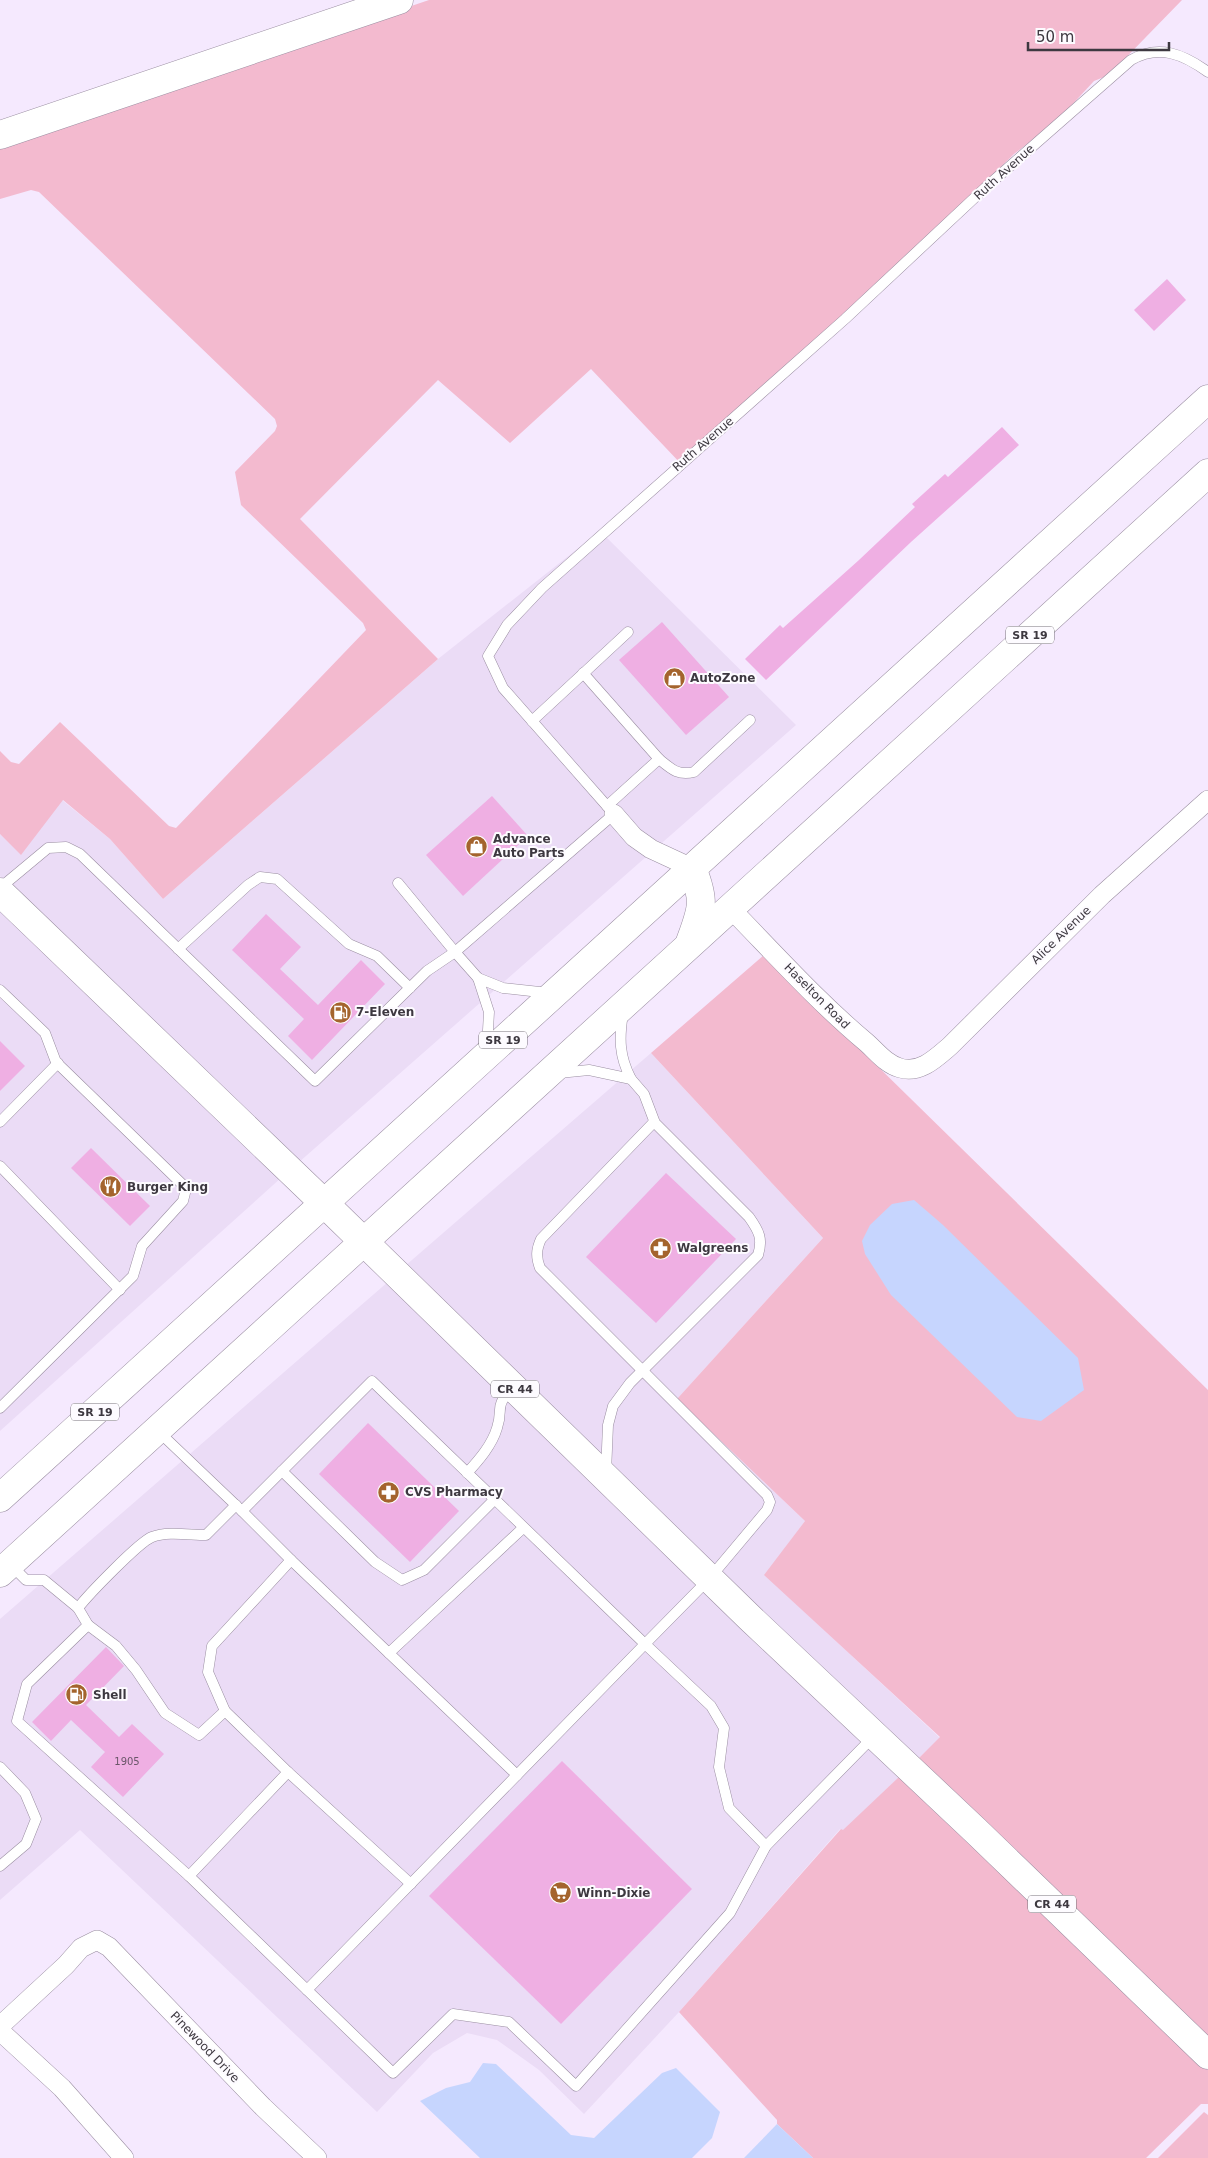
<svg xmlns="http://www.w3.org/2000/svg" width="1208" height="2158" viewBox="0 0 1208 2158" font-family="'DejaVu Sans',sans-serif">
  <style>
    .built { fill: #ebdcf6 }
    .green { fill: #f3bacf }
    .water { fill: #c6d5fe }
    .building { fill: #efafe3 }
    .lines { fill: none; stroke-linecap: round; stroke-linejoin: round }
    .lane-casing { stroke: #9a8ea1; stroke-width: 11 }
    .street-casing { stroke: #9a8ea1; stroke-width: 20 }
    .secondary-casing { stroke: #9a8ea1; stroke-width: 29 }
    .primary-casing { stroke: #9a8ea1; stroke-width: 29 }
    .lane { stroke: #fff; stroke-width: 10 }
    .street { stroke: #fff; stroke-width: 19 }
    .secondary { stroke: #fff; stroke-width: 28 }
    .primary { stroke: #fff; stroke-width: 28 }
    .labels { text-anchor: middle; stroke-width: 4; stroke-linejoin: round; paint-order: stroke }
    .number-label { font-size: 10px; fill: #6a5669 }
    .shield { fill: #fdfbff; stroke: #777279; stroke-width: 1 }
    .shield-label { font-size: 11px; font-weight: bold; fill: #3d3840 }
    .street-label { font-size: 12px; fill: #3d3840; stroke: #fdfbff }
    .poi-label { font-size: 12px; font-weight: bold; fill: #3d3840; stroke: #fdfbff; text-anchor: start }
  </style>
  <rect width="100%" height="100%" fill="#f5e9fe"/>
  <g class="built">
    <path d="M600 531 796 725 298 1163 0 876V834L21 854 62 800 110 839 163 899 438 659Z"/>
    <path d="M0 907 282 1177 0 1431Z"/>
    <path d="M651 1053 823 1238 677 1399 805 1521 765 1575 940 1738 917 1760 757 1611 405 1266Z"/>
    <path d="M389 1281 901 1775 843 1831 840 1829 679 2012 584 2114 539 2070 497 2040 467 2033 433 2053 377 2112 80 1830 0 1900V1619Z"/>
  </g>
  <g class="green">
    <path d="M429 0H1182L1109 75 1094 81 1056 122 1014 154 989 179 683 466 591 369 510 443 438 380 300 519 438 659 163 899 110 839 63 800 21 855 0 834V751L11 762 19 764 60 722 169 826 176 828 366 630 363 623 241 505 235 472 275 431 277 426 275 419 39 192 31 190 0 199V146Z"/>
    <path d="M764 955 1208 1390V2040L917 1760 940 1737 764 1575 805 1521 677 1399 823 1238 651 1053Z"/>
    <path d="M901 1775 1208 2070V2104H1201L1146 2158H813L777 2124V2120L679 2012 841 1829 843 1830Z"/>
    <path d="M1204 2112 1208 2115V2158H1158Z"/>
  </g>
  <g class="water">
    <path d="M914 1200 943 1225 1078 1358 1084 1390 1041 1421 1017 1417 891 1295 865 1254 862 1241 870 1225 892 1204Z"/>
    <path d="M483 2063 496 2064 571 2135 594 2138 662 2073 676 2068 720 2112 712 2138 692 2158H480L420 2101 446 2088 470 2082Z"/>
    <path d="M777 2124 813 2158H744Z"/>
  </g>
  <g class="building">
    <path d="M1167 279 1186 300 1154 331 1134 310Z"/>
    <path d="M1002 427 1019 445 911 542 766 680 745 659 780 625 783 628 859 560 915 507 912 504 945 474 948 477Z"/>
    <path d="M662 622 729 697 686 735 619 660Z"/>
    <path d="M492 796 528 836 463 896 426 855Z"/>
    <path d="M266 914 301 947 280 969 318 1005 361 960 385 984 312 1060 288 1036 304 1019 232 950Z"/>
    <path d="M0 1041 25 1066 0 1091Z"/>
    <path d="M91 1148 150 1206 130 1226 71 1168Z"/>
    <path d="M666 1173 736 1239 656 1323 586 1257Z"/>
    <path d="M368 1423 459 1511 410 1562 319 1474Z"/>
    <path d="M106 1647 124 1666 86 1705 119 1737 132 1724 164 1754 123 1797 91 1767 105 1752 71 1720 51 1741 32 1722Z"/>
    <path d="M562 1761 692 1889 561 2024 429 1896Z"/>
  </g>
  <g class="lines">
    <defs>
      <g id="lane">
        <path d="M583 673 659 759 607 806"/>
        <path d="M532 721 628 632"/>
        <path d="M659 759C671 769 678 776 694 772L750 720"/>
        <path d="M0 888 48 848 66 847 80 854 315 1081 427 971 455 952 398 883"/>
        <path d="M178 949 248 885 260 877 277 879 349 944 377 956 410 988"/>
        <path d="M478 978 455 952 614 814 503 688 488 656 507 625 542 588 845 319 985 188 1131 60C1159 44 1183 54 1208 72"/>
        <path d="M0 990 45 1033 56 1062 182 1184 185 1193 183 1201 142 1246 133 1276 0 1408"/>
        <path d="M487 1048 489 1012 478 978 503 988 549 993"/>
        <path d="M559 1073 589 1070 631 1079C619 1056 619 1038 623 1013"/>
        <path d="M0 1122 58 1063"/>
        <path d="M0 1166 120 1290"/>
        <path d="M158 1431 242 1511 372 1381 645 1644 709 1579 767 1510 770 1502 767 1495 540 1268C536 1257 536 1250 541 1239L654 1122"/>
        <path d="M282 1471 375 1562 402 1580 424 1570 494 1500"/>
        <path d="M606 1472 608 1425 613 1406 630 1383 758 1255C763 1239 759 1231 749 1217L655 1123 644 1094 631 1079"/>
        <path d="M467 1473C479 1460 492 1445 497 1428 504 1407 493 1408 512 1389"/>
        <path d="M242 1511 291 1560 212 1646 208 1672 225 1711 288 1772 189 1876 393 2073 453 2014 509 2022 576 2086 730 1913 766 1846 874 1736"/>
        <path d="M291 1560 517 1775"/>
        <path d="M10 1564 26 1580H44L78 1608 88 1625 27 1684 17 1721 189 1876"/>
        <path d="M78 1608C88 1595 139 1542 152 1537 167 1531 190 1535 206 1535L236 1505"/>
        <path d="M88 1625 116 1646 136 1670 165 1713 199 1735 225 1711"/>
        <path d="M389 1653 523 1528"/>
        <path d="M0 1767 25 1793 36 1819 26 1844 0 1866"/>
        <path d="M288 1772 411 1884"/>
        <path d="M307 1990 645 1644 711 1706 724 1728 719 1767 729 1808 766 1846"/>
      </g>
      <g id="street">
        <path d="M614 814 634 837 651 849 692 868"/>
        <path d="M730 908C775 954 818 1002 867 1043 877 1052 886 1064 900 1068 920 1074 936 1058 950 1046L1102 895 1208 800"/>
        <path d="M0 2026 66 1965 81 1948 97 1940 109 1947 263 2107 317 2158"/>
        <path d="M0 2031 62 2088 124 2158"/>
      </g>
      <g id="secondary">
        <path d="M0 135 399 0"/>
        <path d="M0 892 324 1203"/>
      </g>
      <g id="primary">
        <path d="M690 942C702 909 706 902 692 868"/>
        <path d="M324 1203 750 1618 976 1831 1208 2055"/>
        <path d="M0 1498 1208 399"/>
        <path d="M0 1573 1208 473"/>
      </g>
    </defs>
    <use href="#lane" class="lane-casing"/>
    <use href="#street" class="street-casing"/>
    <use href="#secondary" class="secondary-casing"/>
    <use href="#primary" class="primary-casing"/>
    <use href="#lane" class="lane"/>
    <use href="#street" class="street"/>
    <use href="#secondary" class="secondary"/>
    <use href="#primary" class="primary"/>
  </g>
  <defs>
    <symbol id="shop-disc" viewBox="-11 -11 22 22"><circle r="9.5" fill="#a4642d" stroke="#fdfbff"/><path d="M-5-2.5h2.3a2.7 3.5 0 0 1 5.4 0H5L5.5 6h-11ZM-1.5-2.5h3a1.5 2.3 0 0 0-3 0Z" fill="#fff"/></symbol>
    <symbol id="fuel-disc" viewBox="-11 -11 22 22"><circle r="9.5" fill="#a4642d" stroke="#fdfbff"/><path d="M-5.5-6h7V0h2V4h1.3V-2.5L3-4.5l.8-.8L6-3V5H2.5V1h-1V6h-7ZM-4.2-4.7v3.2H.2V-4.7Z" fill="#fff"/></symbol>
    <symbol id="restaurant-disc" viewBox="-11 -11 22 22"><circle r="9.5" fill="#a4642d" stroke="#fdfbff"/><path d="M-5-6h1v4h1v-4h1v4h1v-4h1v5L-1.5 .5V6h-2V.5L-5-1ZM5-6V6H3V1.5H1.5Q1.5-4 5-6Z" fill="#fff"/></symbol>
    <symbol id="pharmacy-disc" viewBox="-11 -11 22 22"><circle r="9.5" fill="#a4642d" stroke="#fdfbff"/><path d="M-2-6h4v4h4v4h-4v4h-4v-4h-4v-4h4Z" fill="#fff"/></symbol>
    <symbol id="supermarket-disc" viewBox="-11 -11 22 22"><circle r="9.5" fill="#a4642d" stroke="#fdfbff"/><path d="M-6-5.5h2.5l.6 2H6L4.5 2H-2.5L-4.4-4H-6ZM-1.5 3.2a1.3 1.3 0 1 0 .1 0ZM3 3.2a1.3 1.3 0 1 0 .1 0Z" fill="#fff"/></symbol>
  </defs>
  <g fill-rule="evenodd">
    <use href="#shop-disc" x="662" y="666" width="25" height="25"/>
    <use href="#shop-disc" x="464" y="834" width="25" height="25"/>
    <use href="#fuel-disc" x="328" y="1000" width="25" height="25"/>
    <use href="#restaurant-disc" x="98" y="1174" width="25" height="25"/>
    <use href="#pharmacy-disc" x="648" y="1236" width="25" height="25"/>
    <use href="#pharmacy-disc" x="376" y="1480" width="25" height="25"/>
    <use href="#fuel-disc" x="64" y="1682" width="25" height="25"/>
    <use href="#supermarket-disc" x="548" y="1880" width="25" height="25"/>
  </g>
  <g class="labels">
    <g class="number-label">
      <text x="127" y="1765">1905</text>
    </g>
    <g class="shield">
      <rect x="1006" y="626.5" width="48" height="17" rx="4"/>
      <rect x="479" y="1031.5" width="48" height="17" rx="4"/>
      <rect x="491" y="1380.5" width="48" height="17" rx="4"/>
      <rect x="71" y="1403.5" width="48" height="17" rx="4"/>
      <rect x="1028" y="1895.5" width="48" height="17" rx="4"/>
    </g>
    <g class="shield-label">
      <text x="1030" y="639">SR 19</text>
      <text x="503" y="1044">SR 19</text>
      <text x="515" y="1393">CR 44</text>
      <text x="95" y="1416">SR 19</text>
      <text x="1052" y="1908">CR 44</text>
    </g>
    <g class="street-label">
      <text transform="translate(1004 172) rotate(-42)" y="4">Ruth Avenue</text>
      <text transform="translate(703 444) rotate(-41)" y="4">Ruth Avenue</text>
      <text transform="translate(1061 935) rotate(-44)" y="4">Alice Avenue</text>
      <text transform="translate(817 996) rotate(45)" y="4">Haselton Road</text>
      <text transform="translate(205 2047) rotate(46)" y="4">Pinewood Drive</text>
    </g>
    <g class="poi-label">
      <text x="690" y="682">AutoZone</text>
      <text x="493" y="843">Advance<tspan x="493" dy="14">Auto Parts</tspan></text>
      <text x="356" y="1016">7-Eleven</text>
      <text x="127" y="1191">Burger King</text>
      <text x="677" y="1252">Walgreens</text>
      <text x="405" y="1496">CVS Pharmacy</text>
      <text x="93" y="1699">Shell</text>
      <text x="577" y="1897">Winn-Dixie</text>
    </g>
  </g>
  <path d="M1028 42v8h141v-8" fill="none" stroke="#3d3840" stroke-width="2.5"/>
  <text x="1036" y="42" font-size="15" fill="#3d3840" stroke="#fdfbff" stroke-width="4" paint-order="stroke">50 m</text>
</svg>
